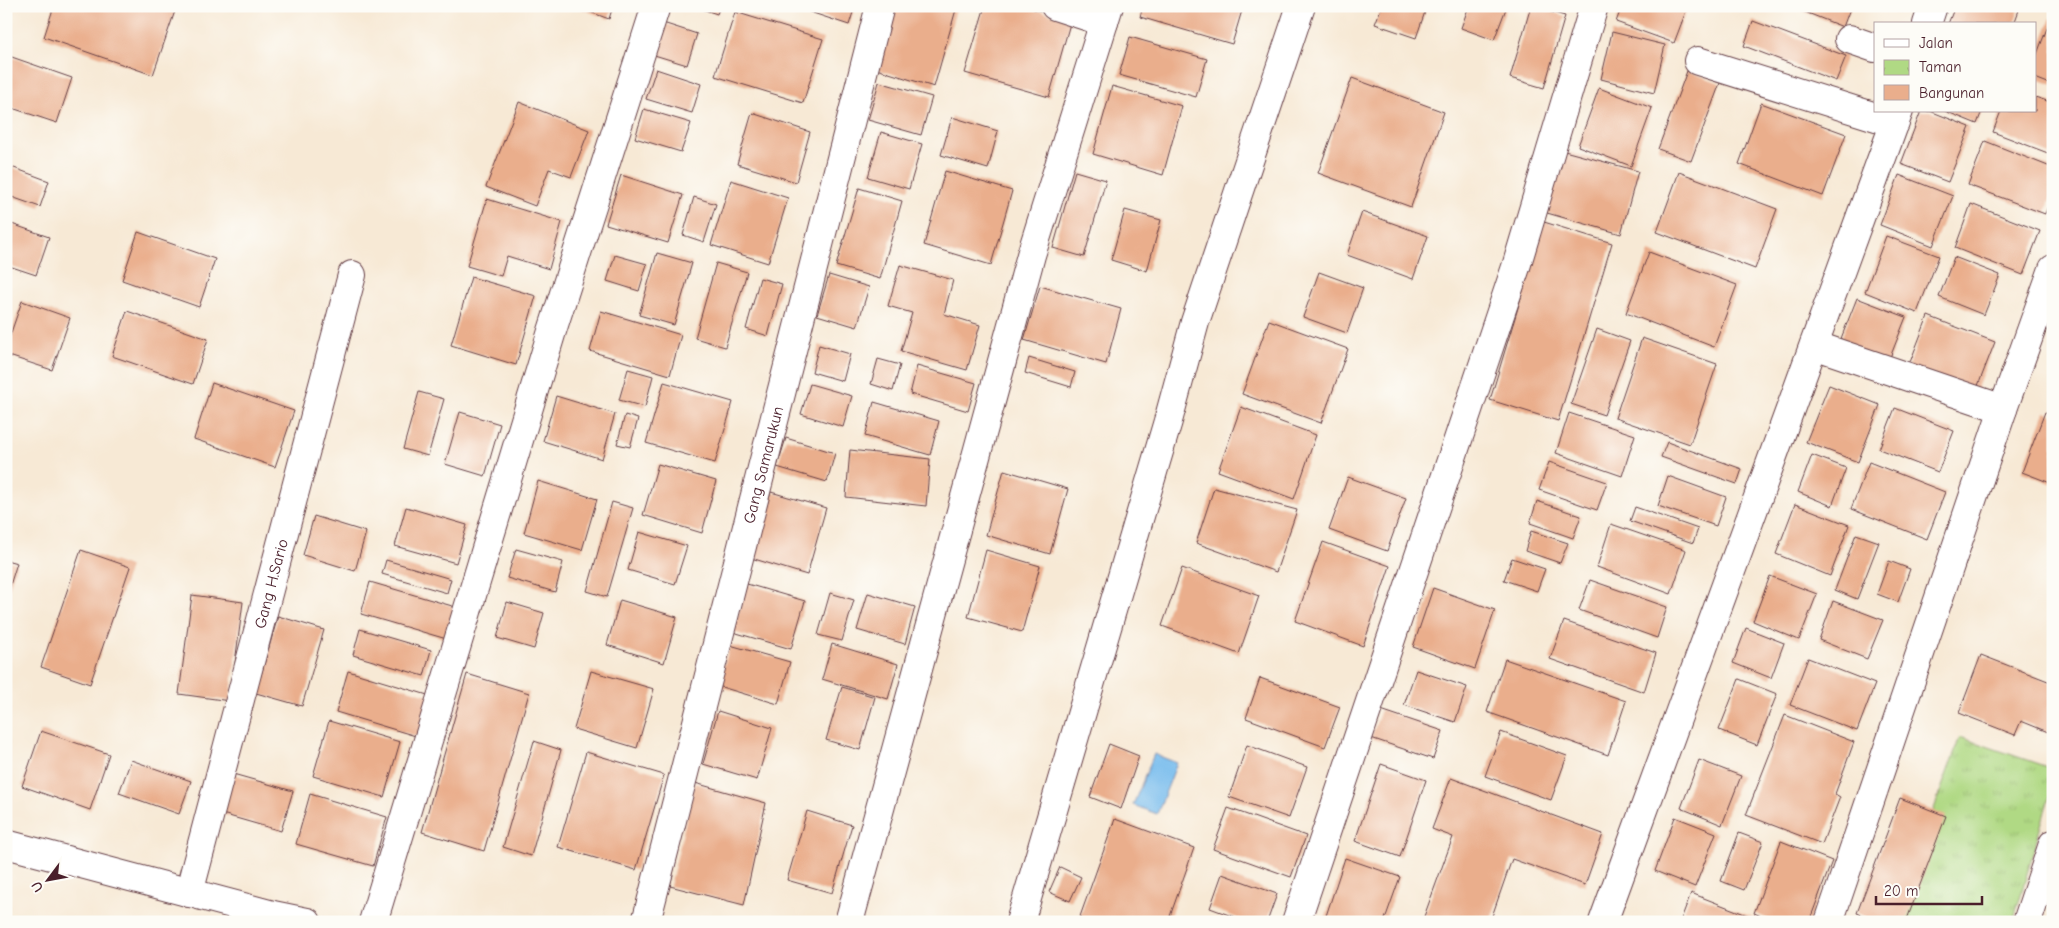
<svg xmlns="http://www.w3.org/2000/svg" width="2059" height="928" viewBox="0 0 2059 928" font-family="'Comic Neue',sans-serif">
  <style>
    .park { fill: url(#park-tufts); stroke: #7d7c58 }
    .water { fill: #76bbed; stroke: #606d8c }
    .building { fill: #eaae8c }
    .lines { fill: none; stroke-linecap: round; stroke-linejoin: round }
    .minor-casing { stroke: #643d44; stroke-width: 30 }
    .minor { stroke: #fff; stroke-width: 28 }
    .labels { text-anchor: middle; stroke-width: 4; stroke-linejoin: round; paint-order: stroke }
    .street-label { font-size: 16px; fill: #4a1f2b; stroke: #fdfcf7 }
  </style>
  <defs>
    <pattern id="park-tufts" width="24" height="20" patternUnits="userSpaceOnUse" patternTransform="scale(1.25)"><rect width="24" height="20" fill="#b0d984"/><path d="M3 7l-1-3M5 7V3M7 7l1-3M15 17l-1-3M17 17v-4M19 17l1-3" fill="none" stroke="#99ba72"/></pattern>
  </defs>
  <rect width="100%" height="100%" fill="#fdfcf7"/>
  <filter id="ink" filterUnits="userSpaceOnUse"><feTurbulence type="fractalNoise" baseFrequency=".02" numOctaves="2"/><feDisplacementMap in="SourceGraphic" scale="10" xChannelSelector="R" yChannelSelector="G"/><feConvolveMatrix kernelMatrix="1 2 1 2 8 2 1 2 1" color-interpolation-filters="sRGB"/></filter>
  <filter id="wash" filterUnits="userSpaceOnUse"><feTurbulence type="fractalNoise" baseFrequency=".0096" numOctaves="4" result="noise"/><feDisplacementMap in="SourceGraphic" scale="20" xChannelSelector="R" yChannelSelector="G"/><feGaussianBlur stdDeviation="1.12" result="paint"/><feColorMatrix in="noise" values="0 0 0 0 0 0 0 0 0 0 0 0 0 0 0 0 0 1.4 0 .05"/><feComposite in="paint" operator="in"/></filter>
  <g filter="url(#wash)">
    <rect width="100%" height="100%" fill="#f7e9d5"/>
    <path class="park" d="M1960 737 2053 769V784L2013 922H1893Z"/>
    <path class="water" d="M1154 754 1177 763 1157 814 1133 805Z"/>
    <g id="blocks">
      <g class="building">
        <path d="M54 6H161L175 11 153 75 44 37Z"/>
        <path d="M574 6H613L609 19Z"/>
        <path d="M693 6H720L717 14Z"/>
        <path d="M792 6H855L849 25Z"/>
        <path d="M891 6H957L934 87 873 68Z"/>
        <path d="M985 6H1024L1071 20 1049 97 965 73Z"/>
        <path d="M1143 6H1241L1243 7 1232 44 1140 17Z"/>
        <path d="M1382 6H1427L1416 38 1375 24Z"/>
        <path d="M1469 6H1507L1494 40 1461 28Z"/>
        <path d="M1531 6 1565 16 1544 88 1510 78Z"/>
        <path d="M1622 6H1688L1674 43 1616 22Z"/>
        <path d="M1790 6H1851L1843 27Z"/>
        <path d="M1955 6H2008L2019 10 2014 24H1948Z"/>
        <path d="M735 12 823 39 803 103 715 76Z"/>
        <path d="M2051 18H2053V85L2035 78V59Z"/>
        <path d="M1753 21 1846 56 1836 81 1744 46Z"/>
        <path d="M660 22 697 34 687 65 651 54Z"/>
        <path d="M1612 32 1665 45 1654 93 1601 79Z"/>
        <path d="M1130 37 1207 59 1196 97 1119 75Z"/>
        <path d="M6 55 72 78 57 123 6 106Z"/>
        <path d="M656 69 701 84 692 113 646 99Z"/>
        <path d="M1687 71 1720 83 1691 161 1658 149Z"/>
        <path d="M1352 78 1444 112 1411 207 1318 173Z"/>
        <path d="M879 82 932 97 921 135 868 120Z"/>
        <path d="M1112 86 1182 106 1163 175 1093 154Z"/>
        <path d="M1599 88 1652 108 1631 166 1578 146Z"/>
        <path d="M2035 97 2053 103V155L1993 132 2001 111H2035Z"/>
        <path d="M519 102 589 130 571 177 549 169 535 206 486 187Z"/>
        <path d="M1761 103 1846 134 1823 196 1739 164Z"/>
        <path d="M644 109 691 123 681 152 635 138Z"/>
        <path d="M1921 111H1930L1970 127 1948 182 1901 164Z"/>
        <path d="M1945 111H1982L1977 124Z"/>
        <path d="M752 113 810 132 796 182 737 164Z"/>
        <path d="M952 117 998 131 988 169 941 155Z"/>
        <path d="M881 132 922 144 909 189 868 177Z"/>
        <path d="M1985 141 2053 168V193L2045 214 1968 185Z"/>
        <path d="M1557 149 1638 171 1621 234 1540 211Z"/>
        <path d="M6 165 49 181 40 207 6 195Z"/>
        <path d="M945 171 1012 191 991 265 924 245Z"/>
        <path d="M1075 171 1106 180 1084 257 1053 248Z"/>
        <path d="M1679 172 1777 209 1755 269 1657 232Z"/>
        <path d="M621 175 683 195 668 243 606 224Z"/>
        <path d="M1899 175 1953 196 1933 246 1880 225Z"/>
        <path d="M731 180 788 198 768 263 711 245Z"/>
        <path d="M859 188 902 201 880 279 836 266Z"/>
        <path d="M694 197 716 204 704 242 683 235Z"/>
        <path d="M487 199 562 222 549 269 507 256 501 276 467 266Z"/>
        <path d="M1971 204 2040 231 2023 275 1955 248Z"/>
        <path d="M1125 210 1161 220 1147 271 1111 260Z"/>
        <path d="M1362 212 1428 236 1413 279 1347 255Z"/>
        <path d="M6 222 49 237 36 275 6 265Z"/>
        <path d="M1544 222 1612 243 1558 421 1490 400Z"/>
        <path d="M138 232 215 259 199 307 122 280Z"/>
        <path d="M1886 236 1939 256 1917 313 1865 292Z"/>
        <path d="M1649 252 1737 285 1714 347 1626 313Z"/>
        <path d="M657 253 692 263 674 325 639 315Z"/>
        <path d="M615 255 647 264 639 291 607 281Z"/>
        <path d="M1954 257 2000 275 1984 315 1939 297Z"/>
        <path d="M716 263 747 272 725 347 695 338Z"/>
        <path d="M900 265 953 280 944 314 980 325 967 370 901 351 912 313 888 306Z"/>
        <path d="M1319 272 1363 288 1347 333 1303 317Z"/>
        <path d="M829 275 869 287 857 327 817 315Z"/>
        <path d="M471 277 536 296 516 365 451 345Z"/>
        <path d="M760 278 782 284 768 336 746 329Z"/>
        <path d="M1040 286 1121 309 1106 364 1024 340Z"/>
        <path d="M1857 298 1906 317 1887 365 1838 346Z"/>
        <path d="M22 301 70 318 52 370 6 355V347Z"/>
        <path d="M127 311 208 339 193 384 112 356Z"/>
        <path d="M601 311 681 335 670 375 590 351Z"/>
        <path d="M1928 316 1995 342 1974 396 1907 370Z"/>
        <path d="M1269 320 1348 349 1321 423 1242 394Z"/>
        <path d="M1597 329 1630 341 1604 415 1571 404Z"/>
        <path d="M1642 338 1717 364 1690 444 1615 418Z"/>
        <path d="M819 345 850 354 843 381 812 372Z"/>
        <path d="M1029 358 1075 372 1071 387 1025 373Z"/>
        <path d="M878 359 900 365 893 391 871 384Z"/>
        <path d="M917 366 976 383 968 411 910 394Z"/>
        <path d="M628 369 653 376 645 407 619 400Z"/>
        <path d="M664 382 733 402 715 463 646 443Z"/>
        <path d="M212 383 294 411 275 467 194 439Z"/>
        <path d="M810 384 852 396 843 427 801 414Z"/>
        <path d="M1829 385 1880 405 1858 462 1806 442Z"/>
        <path d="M419 392 444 399 428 456 403 449Z"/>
        <path d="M556 396 615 414 602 459 543 441Z"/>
        <path d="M874 402 939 421 930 455 865 436Z"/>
        <path d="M1241 407 1316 435 1294 499 1218 471Z"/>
        <path d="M1895 408 1954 431 1938 472 1879 449Z"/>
        <path d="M460 412 500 424 485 476 445 464Z"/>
        <path d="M2045 412 2053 415V484L2022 472Z"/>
        <path d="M1569 413 1635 435 1622 476 1556 453Z"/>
        <path d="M625 415 638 419 630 447 617 444Z"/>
        <path d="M786 438 835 453 827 482 777 467Z"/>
        <path d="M1667 442 1742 469 1737 484 1661 457Z"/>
        <path d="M850 450 930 459 926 506 846 497Z"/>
        <path d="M1812 455 1846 468 1832 506 1798 492Z"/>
        <path d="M1549 462 1607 482 1597 510 1539 490Z"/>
        <path d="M1869 462 1945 492 1927 539 1851 509Z"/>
        <path d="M658 464 716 481 702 533 643 515Z"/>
        <path d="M1004 470 1068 489 1050 554 986 535Z"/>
        <path d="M1668 476 1726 497 1716 526 1658 506Z"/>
        <path d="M1348 477 1406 498 1387 551 1329 530Z"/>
        <path d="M538 481 597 499 582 550 524 533Z"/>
        <path d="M1214 488 1297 510 1276 572 1196 543Z"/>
        <path d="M771 492 826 508 807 575 751 558Z"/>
        <path d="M1537 501 1581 516 1573 538 1530 523Z"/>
        <path d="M612 502 633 508 607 597 587 591Z"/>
        <path d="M1795 504 1849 525 1830 576 1776 554Z"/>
        <path d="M406 507 467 525 456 563 395 546Z"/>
        <path d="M1635 507 1698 529 1693 543 1630 521Z"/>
        <path d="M314 516 366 532 355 571 303 555Z"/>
        <path d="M1611 524 1686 550 1671 594 1597 567Z"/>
        <path d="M1531 531 1568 543 1560 563 1525 551Z"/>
        <path d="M639 532 687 546 675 584 628 570Z"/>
        <path d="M1856 534 1879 542 1857 599 1835 590Z"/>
        <path d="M1323 542 1390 566 1363 646 1295 621Z"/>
        <path d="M516 549 563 562 555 592 507 578Z"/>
        <path d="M81 550 130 567 90 684 41 667Z"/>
        <path d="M986 550 1040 566 1022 632 968 617Z"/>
        <path d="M1512 558 1545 569 1537 591 1504 580Z"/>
        <path d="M6 560 17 563 7 595H6Z"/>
        <path d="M386 560 451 579 447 593 382 574Z"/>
        <path d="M1889 561 1910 569 1898 602 1877 594Z"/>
        <path d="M1182 568 1259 596 1239 654 1162 626Z"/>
        <path d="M1770 576 1817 594 1799 640 1753 621Z"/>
        <path d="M1590 580 1667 607 1657 638 1579 610Z"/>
        <path d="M370 582 459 608 450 640 361 614Z"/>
        <path d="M747 584 805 601 791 649 733 632Z"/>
        <path d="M1433 588 1495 610 1475 669 1413 647Z"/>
        <path d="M830 593 854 600 842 641 818 635Z"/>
        <path d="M868 593 915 607 905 644 857 630Z"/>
        <path d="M192 595 243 602 230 701 179 694Z"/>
        <path d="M620 600 677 617 664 663 607 645Z"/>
        <path d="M1833 601 1883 620 1867 659 1819 640Z"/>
        <path d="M507 602 544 613 534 649 497 638Z"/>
        <path d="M278 616 324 630 302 706 256 693Z"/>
        <path d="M1564 621 1656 653 1644 692 1550 659Z"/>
        <path d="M1746 628 1784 643 1771 678 1733 663Z"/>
        <path d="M360 629 431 650 424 676 353 655Z"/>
        <path d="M832 644 898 664 888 699 822 679Z"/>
        <path d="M730 645 790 662 778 704 718 686Z"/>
        <path d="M1981 655 2053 683V720L2048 732 2021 721 2015 735 1959 713Z"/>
        <path d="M1808 658 1875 684 1857 731 1790 705Z"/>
        <path d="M1505 659 1626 701 1608 755 1487 712Z"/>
        <path d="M1416 670 1467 687 1455 722 1404 705Z"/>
        <path d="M348 671 431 696 419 737 336 712Z"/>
        <path d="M591 671 654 689 637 748 574 729Z"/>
        <path d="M467 674 529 693 484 851 422 832Z"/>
        <path d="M1260 678 1340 707 1325 747 1246 718Z"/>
        <path d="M1739 679 1777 694 1757 745 1719 730Z"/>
        <path d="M842 687 875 697 860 750 826 740Z"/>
        <path d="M1381 710 1443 731 1433 759 1371 738Z"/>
        <path d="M718 711 772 728 757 780 703 764Z"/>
        <path d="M1785 715 1854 742 1835 794 1840 797 1822 844 1746 815Z"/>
        <path d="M329 721 400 742 384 797 313 776Z"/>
        <path d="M41 731 109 754 90 810 22 786Z"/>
        <path d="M1501 732 1567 756 1551 800 1485 776Z"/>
        <path d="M534 741 561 750 531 856 503 847Z"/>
        <path d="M1109 744 1139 756 1121 809 1090 797Z"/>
        <path d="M1247 745 1307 767 1289 818 1229 797Z"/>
        <path d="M586 752 664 775 636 870 558 847Z"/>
        <path d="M131 760 191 781 179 814 119 793Z"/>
        <path d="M1699 760 1741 776 1722 825 1681 808Z"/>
        <path d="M1381 764 1426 780 1400 857 1355 841Z"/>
        <path d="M233 774 293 791 281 831 222 814Z"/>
        <path d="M1451 778 1603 834 1585 885 1512 859 1490 922H1422L1453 837 1432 829Z"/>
        <path d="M695 783 766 803 744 905 670 886Z"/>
        <path d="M310 794 387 817 373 866 296 844Z"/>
        <path d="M1900 798 1946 816 1906 922H1879L1857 913Z"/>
        <path d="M1228 808 1306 836 1291 877 1213 849Z"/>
        <path d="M807 811 852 825 832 893 787 880Z"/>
        <path d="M1675 817 1716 833 1695 887 1655 871Z"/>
        <path d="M1115 819 1194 848 1168 922H1078Z"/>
        <path d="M1739 833 1763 842 1744 890 1721 881Z"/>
        <path d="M1781 841 1832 861 1809 922H1775L1754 913Z"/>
        <path d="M1345 858 1400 877 1384 922H1324Z"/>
        <path d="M1060 867 1081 877 1070 901 1049 892Z"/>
        <path d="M1222 874 1277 894 1267 922H1248L1210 908Z"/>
        <path d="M1691 893 1765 922H1680Z"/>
      </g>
    </g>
  </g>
  <g filter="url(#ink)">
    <use href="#blocks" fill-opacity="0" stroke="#643d44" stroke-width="1"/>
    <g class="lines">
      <defs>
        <g id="minor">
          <path d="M1055 6 1104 22"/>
          <path d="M1927 24 1933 6"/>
          <path d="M1849 39 1875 48"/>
          <path d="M1698 61 1895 123"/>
          <path d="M1814 345 2003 409"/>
          <path d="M6 844 273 915 307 922"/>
          <path id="s1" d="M189 893 352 275"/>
          <path d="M373 922 552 331 656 6"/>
          <path id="s2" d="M646 922 880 6"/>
          <path d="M849 922 1031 255 1109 6"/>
          <path d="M1020 922 1168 421 1195 322 1301 6"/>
          <path d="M1296 922 1516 267 1594 6"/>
          <path d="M1603 922 1899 111"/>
          <path d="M1829 922 2003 409 2053 269"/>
          <path d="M2027 922 2053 844"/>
        </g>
      </defs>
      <use href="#minor" class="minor-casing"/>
      <use href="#minor" class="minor"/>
    </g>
  </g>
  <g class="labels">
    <g class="street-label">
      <text dy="6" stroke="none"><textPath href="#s2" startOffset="472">Gang Samarukun</textPath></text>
      <text dy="6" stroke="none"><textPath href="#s1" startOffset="320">Gang H.Sario</textPath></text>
    </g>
  </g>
  <rect width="2059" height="928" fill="none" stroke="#fdfcf7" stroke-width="25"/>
  <rect x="1874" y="22" width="162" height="90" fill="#fdfcf7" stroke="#b5a4a5"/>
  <rect x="1884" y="39" width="25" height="8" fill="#ffffff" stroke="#b5a4a5"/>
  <text x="1919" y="48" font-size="15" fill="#4a1f2b">Jalan</text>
  <rect x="1884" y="60" width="25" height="15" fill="url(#park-tufts)" stroke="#b5a4a5"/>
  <text x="1919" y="72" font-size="15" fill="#4a1f2b">Taman</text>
  <rect x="1884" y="85" width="25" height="15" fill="#eaae8c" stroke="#b5a4a5"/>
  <text x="1919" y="98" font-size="15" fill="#4a1f2b">Bangunan</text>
  <g transform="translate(48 880) rotate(238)" stroke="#fdfcf7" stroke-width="4" paint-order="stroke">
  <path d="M0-4L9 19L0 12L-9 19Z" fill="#4a1f2b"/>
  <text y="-8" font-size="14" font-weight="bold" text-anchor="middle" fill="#4a1f2b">U</text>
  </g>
  <path d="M1876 896v8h106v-8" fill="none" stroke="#4a1f2b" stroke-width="2.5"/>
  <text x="1884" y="896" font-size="15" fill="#4a1f2b" stroke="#fdfcf7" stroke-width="4" paint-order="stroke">20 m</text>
</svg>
